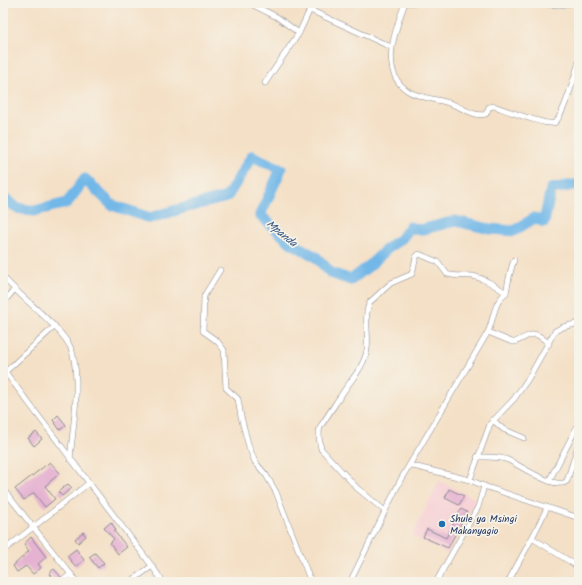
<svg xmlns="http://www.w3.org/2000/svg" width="582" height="585" viewBox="0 0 582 585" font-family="Kalam,sans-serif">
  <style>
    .built { fill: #f7cfd4 }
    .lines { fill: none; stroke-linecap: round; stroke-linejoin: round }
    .river { stroke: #71b7e8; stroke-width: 11 }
    .building { fill: #e5b2d1 }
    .street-casing { stroke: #888892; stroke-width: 6 }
    .street { stroke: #fff; stroke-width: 5 }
    .poi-dot { fill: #1f6fb2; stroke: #f7f3e8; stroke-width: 1.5 }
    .labels { text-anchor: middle; stroke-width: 3.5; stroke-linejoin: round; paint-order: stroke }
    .poi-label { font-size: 10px; fill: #1b2f5e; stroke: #f7f3e8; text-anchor: start }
    .water-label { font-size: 11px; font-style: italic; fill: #355887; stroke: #f7f3e8 }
  </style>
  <rect width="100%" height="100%" fill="#f7f3e8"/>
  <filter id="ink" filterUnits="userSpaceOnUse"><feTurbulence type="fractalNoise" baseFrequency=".025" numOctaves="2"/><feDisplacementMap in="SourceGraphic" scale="8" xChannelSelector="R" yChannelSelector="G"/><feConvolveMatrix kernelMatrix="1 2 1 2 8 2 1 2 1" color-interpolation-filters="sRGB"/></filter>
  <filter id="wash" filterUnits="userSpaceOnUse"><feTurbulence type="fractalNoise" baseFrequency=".012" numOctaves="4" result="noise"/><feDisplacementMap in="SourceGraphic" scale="16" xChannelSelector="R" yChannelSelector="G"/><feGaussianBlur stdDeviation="0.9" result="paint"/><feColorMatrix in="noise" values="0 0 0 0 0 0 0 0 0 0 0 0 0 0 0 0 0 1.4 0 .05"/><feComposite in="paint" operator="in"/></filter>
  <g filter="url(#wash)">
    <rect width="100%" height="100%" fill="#f4e0c6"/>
    <path class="built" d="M439 481 476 499 448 554 412 536Z"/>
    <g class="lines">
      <path class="river" d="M3 197 17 208 34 211 67 203 85 179 112 205 150 218 187 207 227 197 252 156 281 169 260 215 290 242 316 257 331 273 351 280 369 266 389 247 402 238 410 227 420 230 455 221 490 229 514 231 534 218 544 222 551 189 579 184"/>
    </g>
    <g id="blocks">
      <g class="building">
        <path d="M58 415 66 425 60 430 53 420Z"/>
        <path d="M36 432 42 439 34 446 28 438Z"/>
        <path d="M50 462 60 473 45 486 55 499 45 507 34 493 24 500 15 489Z"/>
        <path d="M68 484 72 488 62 496 58 492Z"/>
        <path d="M449 489 464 496 459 505 445 498Z"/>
        <path d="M461 509 467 512 448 548 423 537 427 529 446 538Z"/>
        <path d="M111 522 116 530 114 531 127 547 118 554 110 543 114 539 104 528Z"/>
        <path d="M83 532 86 536 78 543 75 539Z"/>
        <path d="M31 537 46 557 38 564 41 568 33 574 26 566 17 572 13 566 29 551 24 544Z"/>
        <path d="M76 549 84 560 76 567 67 556Z"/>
        <path d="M95 553 104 563 98 568 89 557Z"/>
        <path d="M54 569 61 577 57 582 49 573Z"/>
      </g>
    </g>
  </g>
  <g filter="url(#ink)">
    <use href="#blocks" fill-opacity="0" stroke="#888892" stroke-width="1"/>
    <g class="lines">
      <defs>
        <g id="street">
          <path d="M249 3 277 17 299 33"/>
          <path d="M300 3 310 10 391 47"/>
          <path d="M405 3C396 28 378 72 408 91 419 98 436 99 449 103 460 106 475 118 486 114L489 107 494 106C503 109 546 126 554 123 562 120 577 70 579 60"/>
          <path d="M405 3H436"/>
          <path d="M530 3 560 5 571 3"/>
          <path d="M265 83 299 33 313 3"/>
          <path d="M220 270 204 296 203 331 217 341 224 350 226 388 238 399 241 417 249 447 255 462 266 475 276 492 311 582"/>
          <path d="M3 277C19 295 38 309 54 326 61 333 69 342 72 351 81 382 73 427 70 459"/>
          <path d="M3 303 14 290"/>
          <path d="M488 332 512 342H515C533 334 534 329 549 344"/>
          <path d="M3 369 152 566 163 582"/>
          <path d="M3 374 55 326"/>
          <path d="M493 420 503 429 524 438"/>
          <path d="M477 457C487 457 499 456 508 460 520 465 556 491 567 481L577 449"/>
          <path d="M413 466 470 480 484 486 579 518"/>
          <path d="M470 480 490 424 514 399 528 379 555 331 563 327 579 323"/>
          <path d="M549 481 579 423"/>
          <path d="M3 489 77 582"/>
          <path d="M385 511 357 488 321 449C319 441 318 435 320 427 329 414 337 401 346 388 353 378 363 367 366 354 371 338 362 317 370 302L391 283 412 274 416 257 419 254 438 262 447 274C456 277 465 275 473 276 486 279 496 286 506 293"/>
          <path d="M532 538 574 564 579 570"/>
          <path d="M3 551 89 483"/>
          <path d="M61 582 71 574"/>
          <path d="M130 582 152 566"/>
          <path d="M350 582 401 479 488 332C493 321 493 309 500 299 503 295 507 293 507 288 509 278 510 271 514 260"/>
          <path d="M436 582 478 507 484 486"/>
          <path d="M508 582 532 538 547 508"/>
        </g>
      </defs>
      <use href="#street" class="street-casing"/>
      <use href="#street" class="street"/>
    </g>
  </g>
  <circle class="poi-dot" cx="442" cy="524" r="4"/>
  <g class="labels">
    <g class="poi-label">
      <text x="450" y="522">Shule ya Msingi<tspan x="450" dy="12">Makanyagio</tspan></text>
    </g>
    <g class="water-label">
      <text transform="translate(282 233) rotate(39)" y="4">Mpanda</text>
    </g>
  </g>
  <rect width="582" height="585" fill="none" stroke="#f7f3e8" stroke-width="16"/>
</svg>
